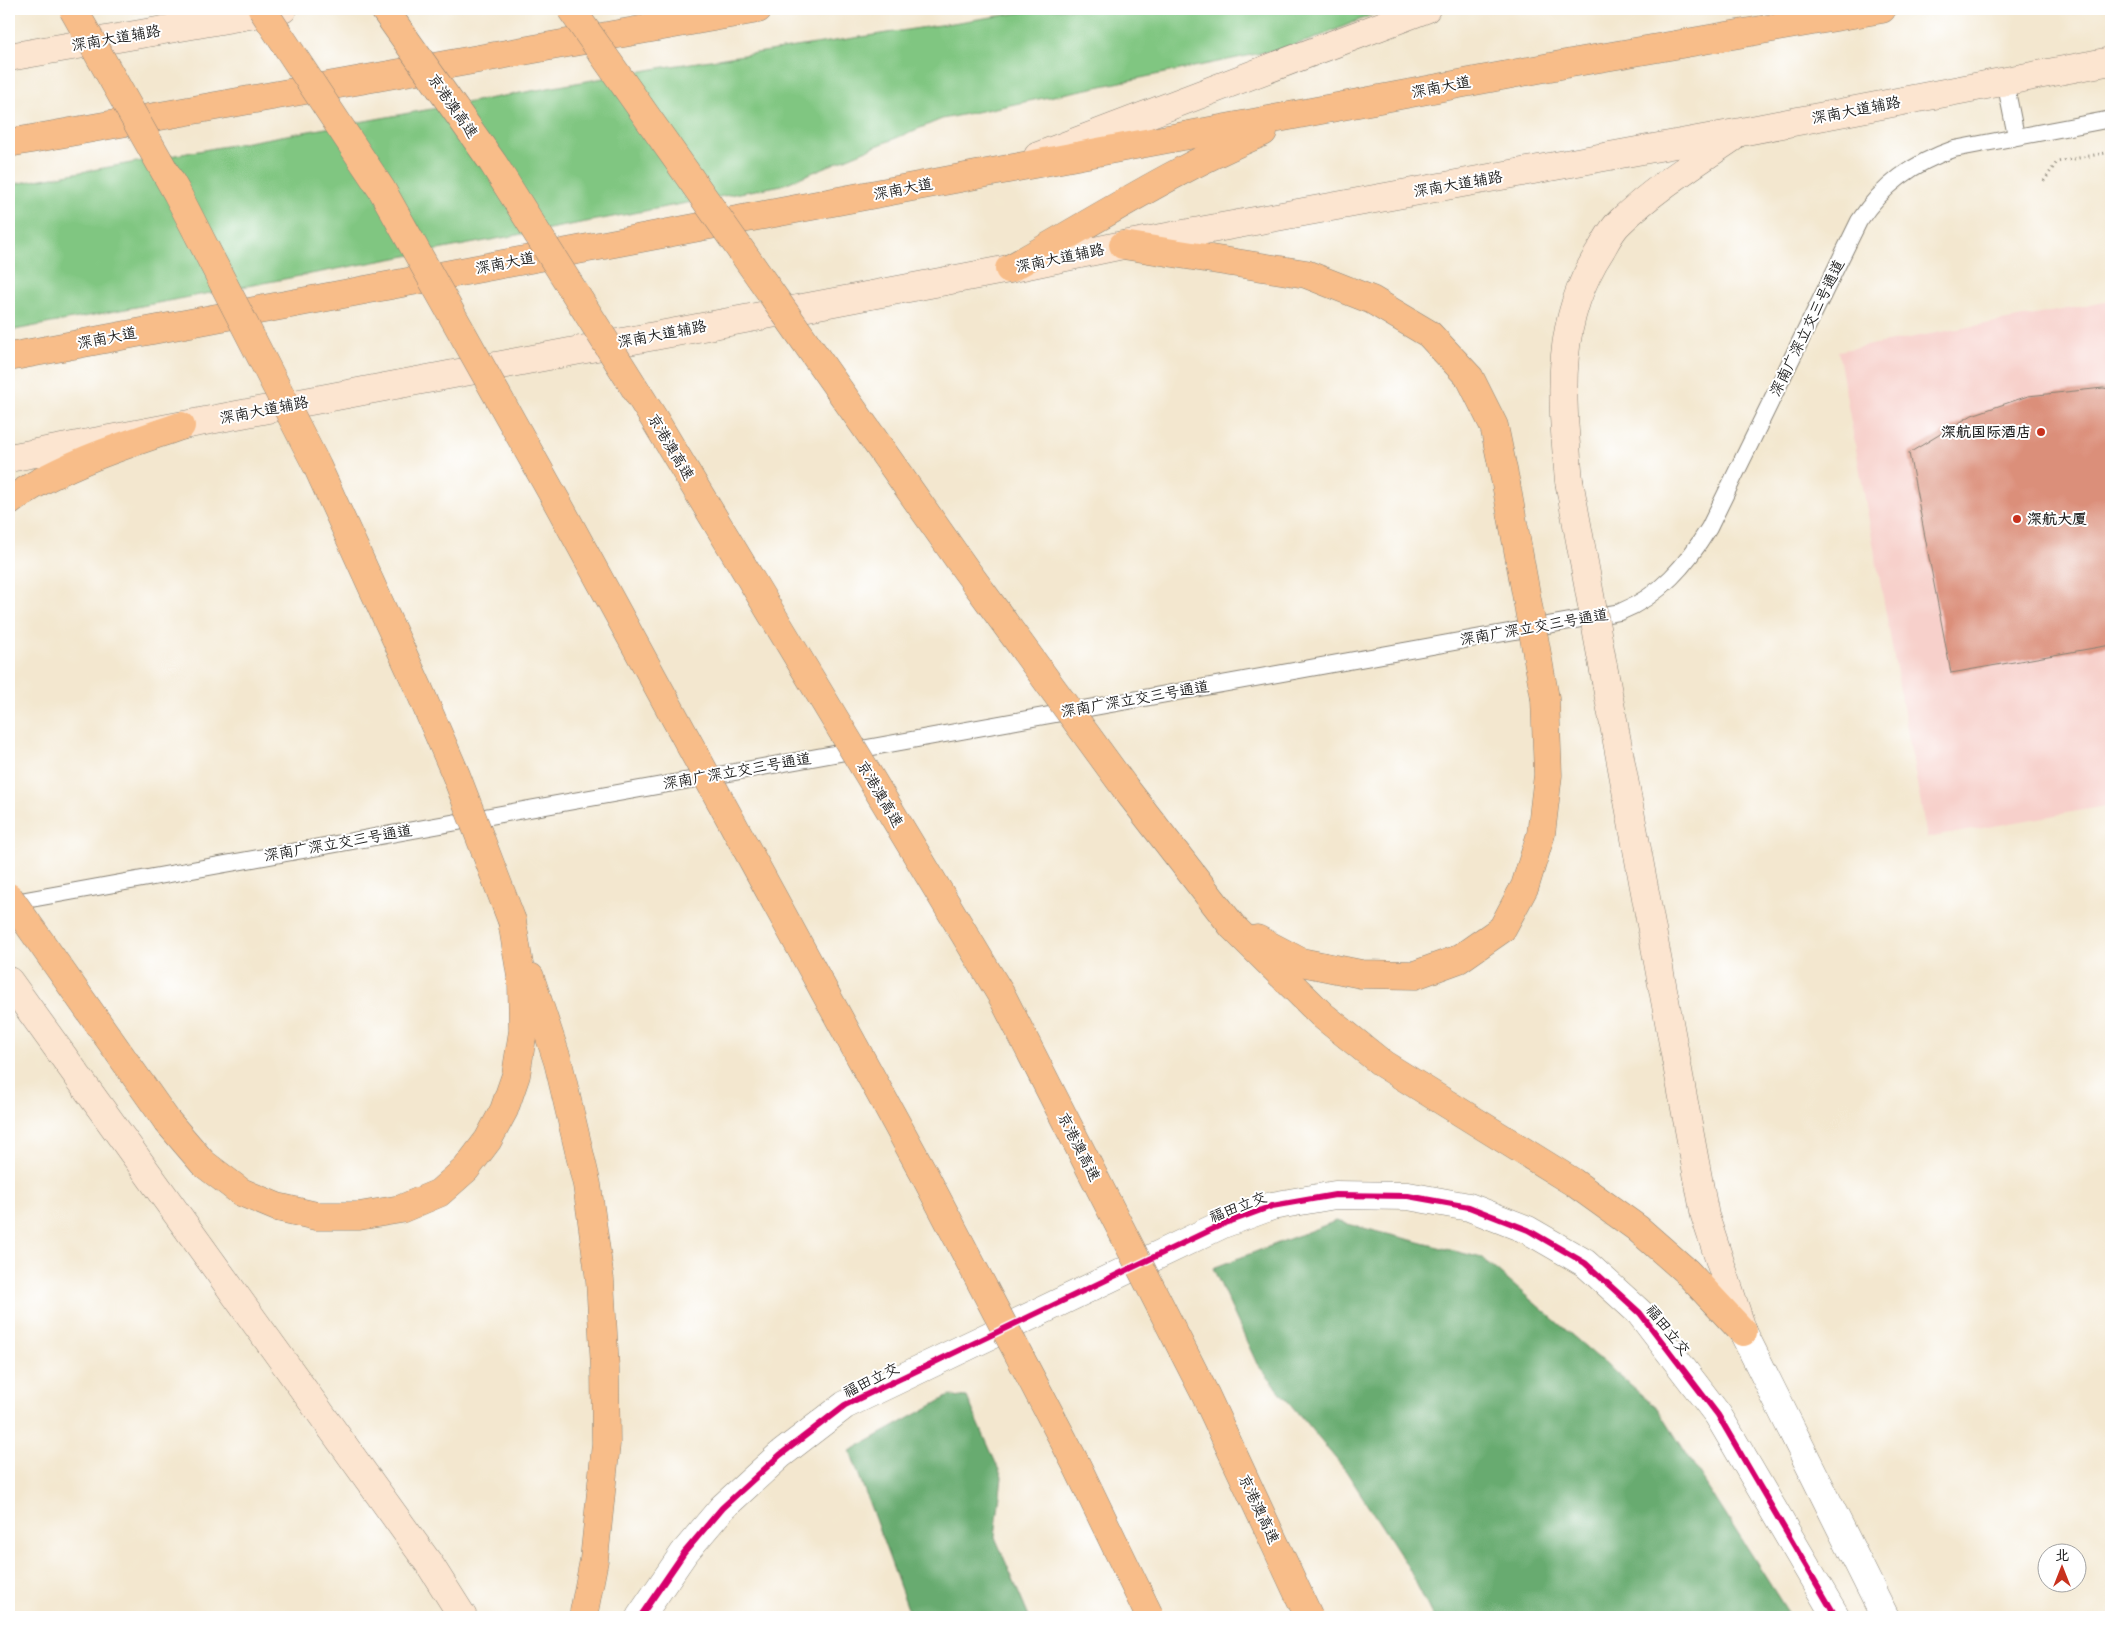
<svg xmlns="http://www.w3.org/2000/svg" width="2120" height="1626" viewBox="0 0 2120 1626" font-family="'Comic Neue','LXGW WenKai TC',sans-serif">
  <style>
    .built { fill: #f7d0cb }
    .green { fill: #80c681; stroke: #4e714e }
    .forest { fill: #68ab6f; stroke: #426446 }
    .building { fill: #db8f7a }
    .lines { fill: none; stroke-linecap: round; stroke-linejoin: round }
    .service-casing { stroke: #888276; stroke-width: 18 }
    .tertiary-casing { stroke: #888276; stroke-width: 29 }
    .secondary-casing { stroke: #888276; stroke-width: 29 }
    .primary-casing { stroke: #888276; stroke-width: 29 }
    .motorway-casing { stroke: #888276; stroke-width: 29 }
    .path { stroke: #888276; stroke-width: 3; stroke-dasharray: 1 4; stroke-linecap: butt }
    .service { stroke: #fff; stroke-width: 16 }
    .tertiary { stroke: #fff; stroke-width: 28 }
    .secondary { stroke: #fce5d0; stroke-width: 28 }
    .primary { stroke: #f8bd89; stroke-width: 28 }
    .motorway { stroke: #f8bd89; stroke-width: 28 }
    .secondary-bridge-casing { stroke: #888276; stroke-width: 29; stroke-linecap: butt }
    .motorway-bridge-casing { stroke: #888276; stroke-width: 29; stroke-linecap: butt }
    .secondary-bridge { stroke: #fce5d0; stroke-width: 28 }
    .motorway-bridge { stroke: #f8bd89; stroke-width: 28 }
    .cycleway-casing { stroke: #fff; stroke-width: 9 }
    .cycleway { stroke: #d6006c; stroke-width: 6 }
    .poi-dot { fill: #c8321e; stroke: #fff; stroke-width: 2 }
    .labels { text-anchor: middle; stroke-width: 4; stroke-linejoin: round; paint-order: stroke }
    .street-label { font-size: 15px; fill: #1c1c1c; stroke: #fff }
    .poi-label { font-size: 15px; font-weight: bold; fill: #1c1c1c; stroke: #fff; text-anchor: end }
  </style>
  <rect width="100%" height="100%" fill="#fff"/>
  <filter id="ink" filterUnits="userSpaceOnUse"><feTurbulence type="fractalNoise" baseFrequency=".02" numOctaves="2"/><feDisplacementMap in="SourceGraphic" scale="10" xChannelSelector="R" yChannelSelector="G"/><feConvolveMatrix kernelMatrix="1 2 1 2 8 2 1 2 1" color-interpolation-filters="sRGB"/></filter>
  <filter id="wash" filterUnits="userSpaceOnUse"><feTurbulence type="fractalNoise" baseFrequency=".0096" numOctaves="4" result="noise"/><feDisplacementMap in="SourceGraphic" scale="20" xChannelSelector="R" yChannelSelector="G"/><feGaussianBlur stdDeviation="1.12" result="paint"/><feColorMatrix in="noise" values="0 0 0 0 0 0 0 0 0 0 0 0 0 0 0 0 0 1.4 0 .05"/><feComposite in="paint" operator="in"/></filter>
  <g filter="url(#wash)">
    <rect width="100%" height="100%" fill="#f3e7cf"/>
    <path class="built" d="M2111 301V805L1927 838 1838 351Z"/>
    <path class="green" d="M1044 9H1386L1311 40 1276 50 942 119 782 185 9 331V185L665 67Z"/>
    <g class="forest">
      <path d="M1336 1221 1482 1258 1658 1409 1791 1617H1433L1408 1567 1346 1471 1257 1364 1213 1268Z"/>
      <path d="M949 1396 967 1397 1002 1477 995 1537 1029 1617H911L850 1451Z"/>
    </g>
    <g id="blocks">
      <path class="building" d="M2103 388 2111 389V645L1951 673 1909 453 1972 415 2028 396Z"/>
    </g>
  </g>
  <g filter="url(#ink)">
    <use href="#blocks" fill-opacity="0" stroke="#888276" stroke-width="1"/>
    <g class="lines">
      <defs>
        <g id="service">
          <path d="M2005 81 2016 136"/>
          <path d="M9 903 1620 612C1660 596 1687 564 1709 528L1859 221C1883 185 1913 163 1954 149L2111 119"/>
        </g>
        <g id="tertiary">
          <path d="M1743 1332 1885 1617"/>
          <path d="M640 1617 684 1553 722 1508 780 1455 845 1405 1223 1224 1272 1206 1335 1195 1408 1196 1469 1207 1528 1230 1585 1263 1640 1313 1718 1415 1836 1617"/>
        </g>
        <g id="secondary">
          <path d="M9 57 283 9"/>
          <path d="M1038 156 1426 9"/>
          <path d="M9 458 1009 269 1123 245 1741 132 2111 61"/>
          <path d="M1569 481C1562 399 1553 323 1601 250 1606 241 1612 229 1620 222 1654 189 1694 164 1732 138"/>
          <path d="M1606 682 1705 1216 1743 1332"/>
          <path d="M9 981 430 1565 463 1617"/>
        </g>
        <g id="primary">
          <path d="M9 143 758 9"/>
          <path d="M1009 269C1093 222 1174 169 1263 132"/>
          <path d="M9 357 1571 63 1882 9"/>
        </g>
        <g id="motorway">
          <path d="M1123 245 1306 274 1372 300 1429 334 1470 378 1494 426 1506 484"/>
          <path d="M9 502C55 466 126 445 181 426"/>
          <path d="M1126 789 1233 927 1322 1015 1383 1064 1573 1182 1637 1228 1687 1272 1743 1332"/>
          <path d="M1257 939 1301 962 1361 974 1415 975 1459 959 1502 929 1525 886 1541 834 1548 775 1545 698"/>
          <path d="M52 958 167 1121 203 1163 241 1192 277 1207 316 1216H359L401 1209 439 1193 466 1169 488 1140 504 1110 516 1075 523 1031 522 983 512 921"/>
          <path d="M530 977 558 1062 587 1185 600 1280 605 1369 606 1444 594 1560 583 1617"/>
        </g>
      </defs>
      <use href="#service" class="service-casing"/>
      <use href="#tertiary" class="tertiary-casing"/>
      <use href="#secondary" class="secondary-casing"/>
      <use href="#primary" class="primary-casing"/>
      <use href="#motorway" class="motorway-casing"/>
      <path class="path" d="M2044 181 2057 162 2111 152"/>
      <use href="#service" class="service"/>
      <use href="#tertiary" class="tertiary"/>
      <use href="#secondary" class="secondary"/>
      <use href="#primary" class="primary"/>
      <use href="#motorway" class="motorway"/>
      <defs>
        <path id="secondary-bridge" d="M1569 481 1606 682"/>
        <g id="motorway-bridge">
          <path d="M73 9 177 193 317 466 418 687 456 775 512 921"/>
          <path d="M262 9 382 190 557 502 923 1172 1077 1466 1150 1617"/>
          <path d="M384 9 493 163 653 417 1003 998 1205 1394 1309 1617"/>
          <path d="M571 9 966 570 1126 789"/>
          <path d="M1506 484 1545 698"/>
          <path d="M9 897 52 958"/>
        </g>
      </defs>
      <use href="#secondary-bridge" class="secondary-bridge-casing"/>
      <use href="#motorway-bridge" class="motorway-bridge-casing"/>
      <use href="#secondary-bridge" class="secondary-bridge"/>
      <use href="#motorway-bridge" class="motorway-bridge"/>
      <defs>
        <path id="cycleway" d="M640 1617 684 1553 722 1508 780 1455 845 1405 1223 1224 1272 1206 1335 1195 1408 1196 1469 1207 1528 1230 1585 1263 1640 1313 1718 1415 1836 1617"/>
      </defs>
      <use href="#cycleway" class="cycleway-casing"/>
      <use href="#cycleway" class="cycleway"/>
    </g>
  </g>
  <g class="poi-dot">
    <circle cx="2041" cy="432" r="5"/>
    <circle cx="2017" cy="519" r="5"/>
  </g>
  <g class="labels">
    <g class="street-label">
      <text transform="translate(116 38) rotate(-10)" y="5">深南大道辅路</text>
      <text transform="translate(1441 87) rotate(-11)" y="5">深南大道</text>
      <text transform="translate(453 106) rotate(55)" y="5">京港澳高速</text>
      <text transform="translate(1856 110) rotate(-11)" y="5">深南大道辅路</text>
      <text transform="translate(1458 184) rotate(-10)" y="5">深南大道辅路</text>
      <text transform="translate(903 189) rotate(-11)" y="5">深南大道</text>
      <text transform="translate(1060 258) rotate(-12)" y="5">深南大道辅路</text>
      <text transform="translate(505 263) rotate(-11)" y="5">深南大道</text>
      <text transform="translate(1807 328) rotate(-64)" y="5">深南广深立交三号通道</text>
      <text transform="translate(662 334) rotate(-11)" y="5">深南大道辅路</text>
      <text transform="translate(107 338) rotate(-11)" y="5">深南大道</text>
      <text transform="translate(264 410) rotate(-11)" y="5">深南大道辅路</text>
      <text transform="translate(671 447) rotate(59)" y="5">京港澳高速</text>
      <text transform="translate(1534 627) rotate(-10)" y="5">深南广深立交三号通道</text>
      <text transform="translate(1135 699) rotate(-10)" y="5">深南广深立交三号通道</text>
      <text transform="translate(737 771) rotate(-10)" y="5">深南广深立交三号通道</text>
      <text transform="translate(880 794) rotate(59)" y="5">京港澳高速</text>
      <text transform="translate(338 843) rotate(-10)" y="5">深南广深立交三号通道</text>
      <text transform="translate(1079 1147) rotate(63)" y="5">京港澳高速</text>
      <text transform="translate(1238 1207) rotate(-21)" y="5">福田立交</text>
      <text transform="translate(1668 1330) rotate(51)" y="5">福田立交</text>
      <text transform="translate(871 1380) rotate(-26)" y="5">福田立交</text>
      <text transform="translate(1259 1509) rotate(65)" y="5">京港澳高速</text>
    </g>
    <g class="poi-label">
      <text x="2031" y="437">深航国际酒店</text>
      <text x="2027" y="524" text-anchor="start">深航大厦</text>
    </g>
  </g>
  <rect width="2120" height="1626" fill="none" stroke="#fff" stroke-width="30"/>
  <g transform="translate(2062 1568)"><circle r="24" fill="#ffffff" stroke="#a4a4a4"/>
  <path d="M0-4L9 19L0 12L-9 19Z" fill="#c8321e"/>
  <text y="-8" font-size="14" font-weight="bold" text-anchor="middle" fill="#1c1c1c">北</text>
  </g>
</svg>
